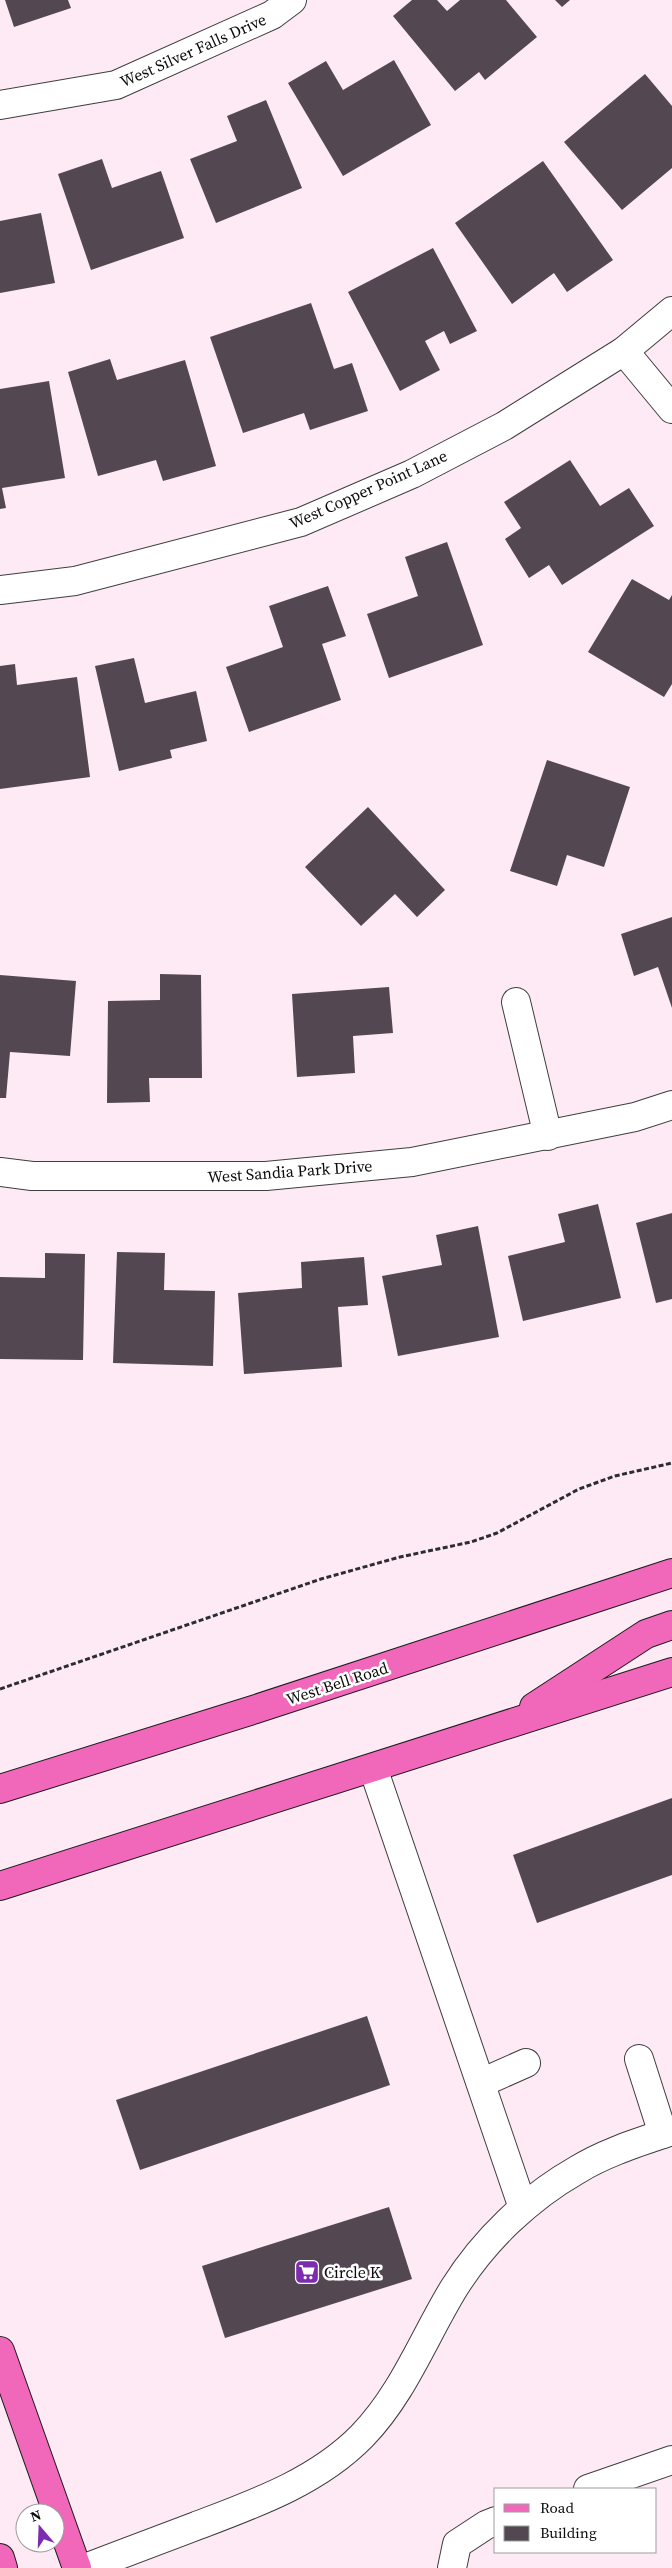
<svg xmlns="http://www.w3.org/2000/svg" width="672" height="2568" viewBox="0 0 672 2568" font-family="'Source Serif 4',serif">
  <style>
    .building { fill: #534852 }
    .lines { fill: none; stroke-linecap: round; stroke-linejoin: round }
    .minor-casing { stroke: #3e3e3e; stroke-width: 30 }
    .major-casing { stroke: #1c1c1c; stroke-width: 30 }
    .path { stroke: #2d2d2d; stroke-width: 3; stroke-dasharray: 5 2.5; stroke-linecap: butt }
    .minor { stroke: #fff; stroke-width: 28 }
    .major { stroke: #f167b9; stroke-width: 28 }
    .labels { text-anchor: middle; stroke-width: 5; stroke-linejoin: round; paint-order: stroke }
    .street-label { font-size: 16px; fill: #0b0b0b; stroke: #fff }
    .poi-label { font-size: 16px; fill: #0b0b0b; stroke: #fff; text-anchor: start }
  </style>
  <rect width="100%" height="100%" fill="#feeaf5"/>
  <g class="building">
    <path d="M5 0H68L71 8 14 27Z"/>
    <path d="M412 0H437L447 11 460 0H506L537 37 485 80 479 72 455 91 393 16Z"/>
    <path d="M555 0H570L562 7Z"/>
    <path d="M394 60 431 125 343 176 288 83 326 61 343 90Z"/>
    <path d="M645 74 672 106V168L622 210 564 142Z"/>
    <path d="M266 100 302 188 216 223 190 159 237 141 227 116Z"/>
    <path d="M102 159 112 188 161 171 184 238 91 270 58 174Z"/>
    <path d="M543 161 613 260 567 292 554 273 512 304 455 223Z"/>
    <path d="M41 213 55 283 0 293V221Z"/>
    <path d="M433 248 477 331 450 344 444 331 425 341 440 370 400 391 348 292Z"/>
    <path d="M311 303 334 369 352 363 368 411 310 430 304 413 243 433 210 337Z"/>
    <path d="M110 359 117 380 185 360 216 466 163 481 156 460 98 476 68 372Z"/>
    <path d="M49 381 65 478 2 488 6 508 0 509V389Z"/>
    <path d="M570 460 600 506 629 488 654 526 562 585 549 565 529 578 505 539 521 528 504 502Z"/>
    <path d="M447 542 483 645 389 678 367 614 418 596 405 557Z"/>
    <path d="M632 579 669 600 672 595V684L664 697 588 652Z"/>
    <path d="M328 586 346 636 322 644 341 700 249 732 226 667 283 647 269 606Z"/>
    <path d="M134 658 145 703 196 691 207 741 170 750 172 758 119 771 95 666Z"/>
    <path d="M15 664 17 685 77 677 90 777 0 789V666Z"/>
    <path d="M547 760 630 787 604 867 567 855 557 886 510 871Z"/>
    <path d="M368 807 445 890 417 917 395 894 361 926 305 867Z"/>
    <path d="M672 917V1008L658 967 634 976 621 934Z"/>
    <path d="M160 974 201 975 202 1078H149L150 1102 107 1103 108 1001 160 1000Z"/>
    <path d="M0 975 76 981 70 1056 10 1052 6 1098H0Z"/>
    <path d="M389 987 393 1033 353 1036 355 1073 297 1077 292 994Z"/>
    <path d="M598 1204 621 1298 523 1321 508 1256 565 1242 558 1214Z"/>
    <path d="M672 1213V1299L656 1303 636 1223Z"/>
    <path d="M478 1226 499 1337 398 1356 382 1276 442 1265 436 1235Z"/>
    <path d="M117 1252 165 1253 164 1290 215 1291 213 1366 113 1363Z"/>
    <path d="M45 1253 85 1254 83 1360 0 1359V1277L45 1278Z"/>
    <path d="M364 1257 368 1305 338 1307 342 1367 244 1374 238 1293 302 1288 301 1262Z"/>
    <path d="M672 1798V1875L537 1923 513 1855Z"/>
    <path d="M367 2016 390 2085 140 2170 116 2100Z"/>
    <path d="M389 2207 412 2279 225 2338 202 2266Z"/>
  </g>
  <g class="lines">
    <defs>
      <g id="minor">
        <path d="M0 105 116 85 272 15 292 0"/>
        <path d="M624 351 672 409"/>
        <path d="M0 590 75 581 301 522 412 474 504 426 624 351 672 311"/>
        <path d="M516 1002 548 1136"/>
        <path d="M0 1172 32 1176H266L412 1162 635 1117 672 1105"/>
        <path d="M373 1768 523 2208"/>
        <path d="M639 2059 663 2134"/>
        <path d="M481 2083 526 2063"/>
        <path d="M588 2489 672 2460"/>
        <path d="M85 2568C122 2554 159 2540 196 2526 254 2504 317 2482 362 2436 403 2394 424 2337 454 2288 484 2240 528 2198 577 2170 606 2152 640 2142 672 2131"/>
        <path d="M452 2568 457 2544 486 2525 496 2521"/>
      </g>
      <g id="major">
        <path d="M534 1707 646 1634 672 1625"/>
        <path d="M0 1789 256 1709 672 1573"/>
        <path d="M0 1886 672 1672"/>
        <path d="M0 2351 77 2568"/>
        <path d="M0 2558 3 2568"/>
      </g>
    </defs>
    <use href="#minor" class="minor-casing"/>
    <use href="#major" class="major-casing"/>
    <path class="path" d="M0 1689 321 1579 400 1557 471 1542 497 1533 579 1489 615 1476 672 1463"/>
    <use href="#minor" class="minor"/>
    <use href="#major" class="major"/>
  </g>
  <defs>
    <symbol id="supermarket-square" viewBox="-11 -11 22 22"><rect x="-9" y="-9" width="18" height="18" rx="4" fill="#7d2cb2" stroke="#fff"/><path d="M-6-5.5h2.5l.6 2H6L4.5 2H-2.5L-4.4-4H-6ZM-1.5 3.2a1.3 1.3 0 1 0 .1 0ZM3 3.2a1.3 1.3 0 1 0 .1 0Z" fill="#fff"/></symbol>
  </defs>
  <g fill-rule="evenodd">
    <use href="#supermarket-square" x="293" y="2258" width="28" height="28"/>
  </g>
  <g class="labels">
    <g class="street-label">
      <text transform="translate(193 50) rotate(-24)" y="6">West Silver Falls Drive</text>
      <text transform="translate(368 489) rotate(-24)" y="6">West Copper Point Lane</text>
      <text transform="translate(290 1171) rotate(-4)" y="6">West Sandia Park Drive</text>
      <text transform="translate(337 1683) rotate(-18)" y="6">West Bell Road</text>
    </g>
    <g class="poi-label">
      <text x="324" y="2278">Circle K</text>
    </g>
  </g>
  <rect x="494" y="2488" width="162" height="65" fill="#ffffff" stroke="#9d9d9d"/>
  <rect x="504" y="2504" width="25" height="8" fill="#f167b9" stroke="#9d9d9d"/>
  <text x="540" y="2513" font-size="15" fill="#0b0b0b">Road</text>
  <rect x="504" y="2526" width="25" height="15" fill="#534852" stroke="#9d9d9d"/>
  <text x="540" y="2538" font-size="15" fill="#0b0b0b">Building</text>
  <g transform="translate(40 2528) rotate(341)"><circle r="24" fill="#ffffff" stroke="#9d9d9d"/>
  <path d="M0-4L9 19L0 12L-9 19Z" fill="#7d2cb2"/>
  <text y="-8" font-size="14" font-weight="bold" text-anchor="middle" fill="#0b0b0b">N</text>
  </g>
</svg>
